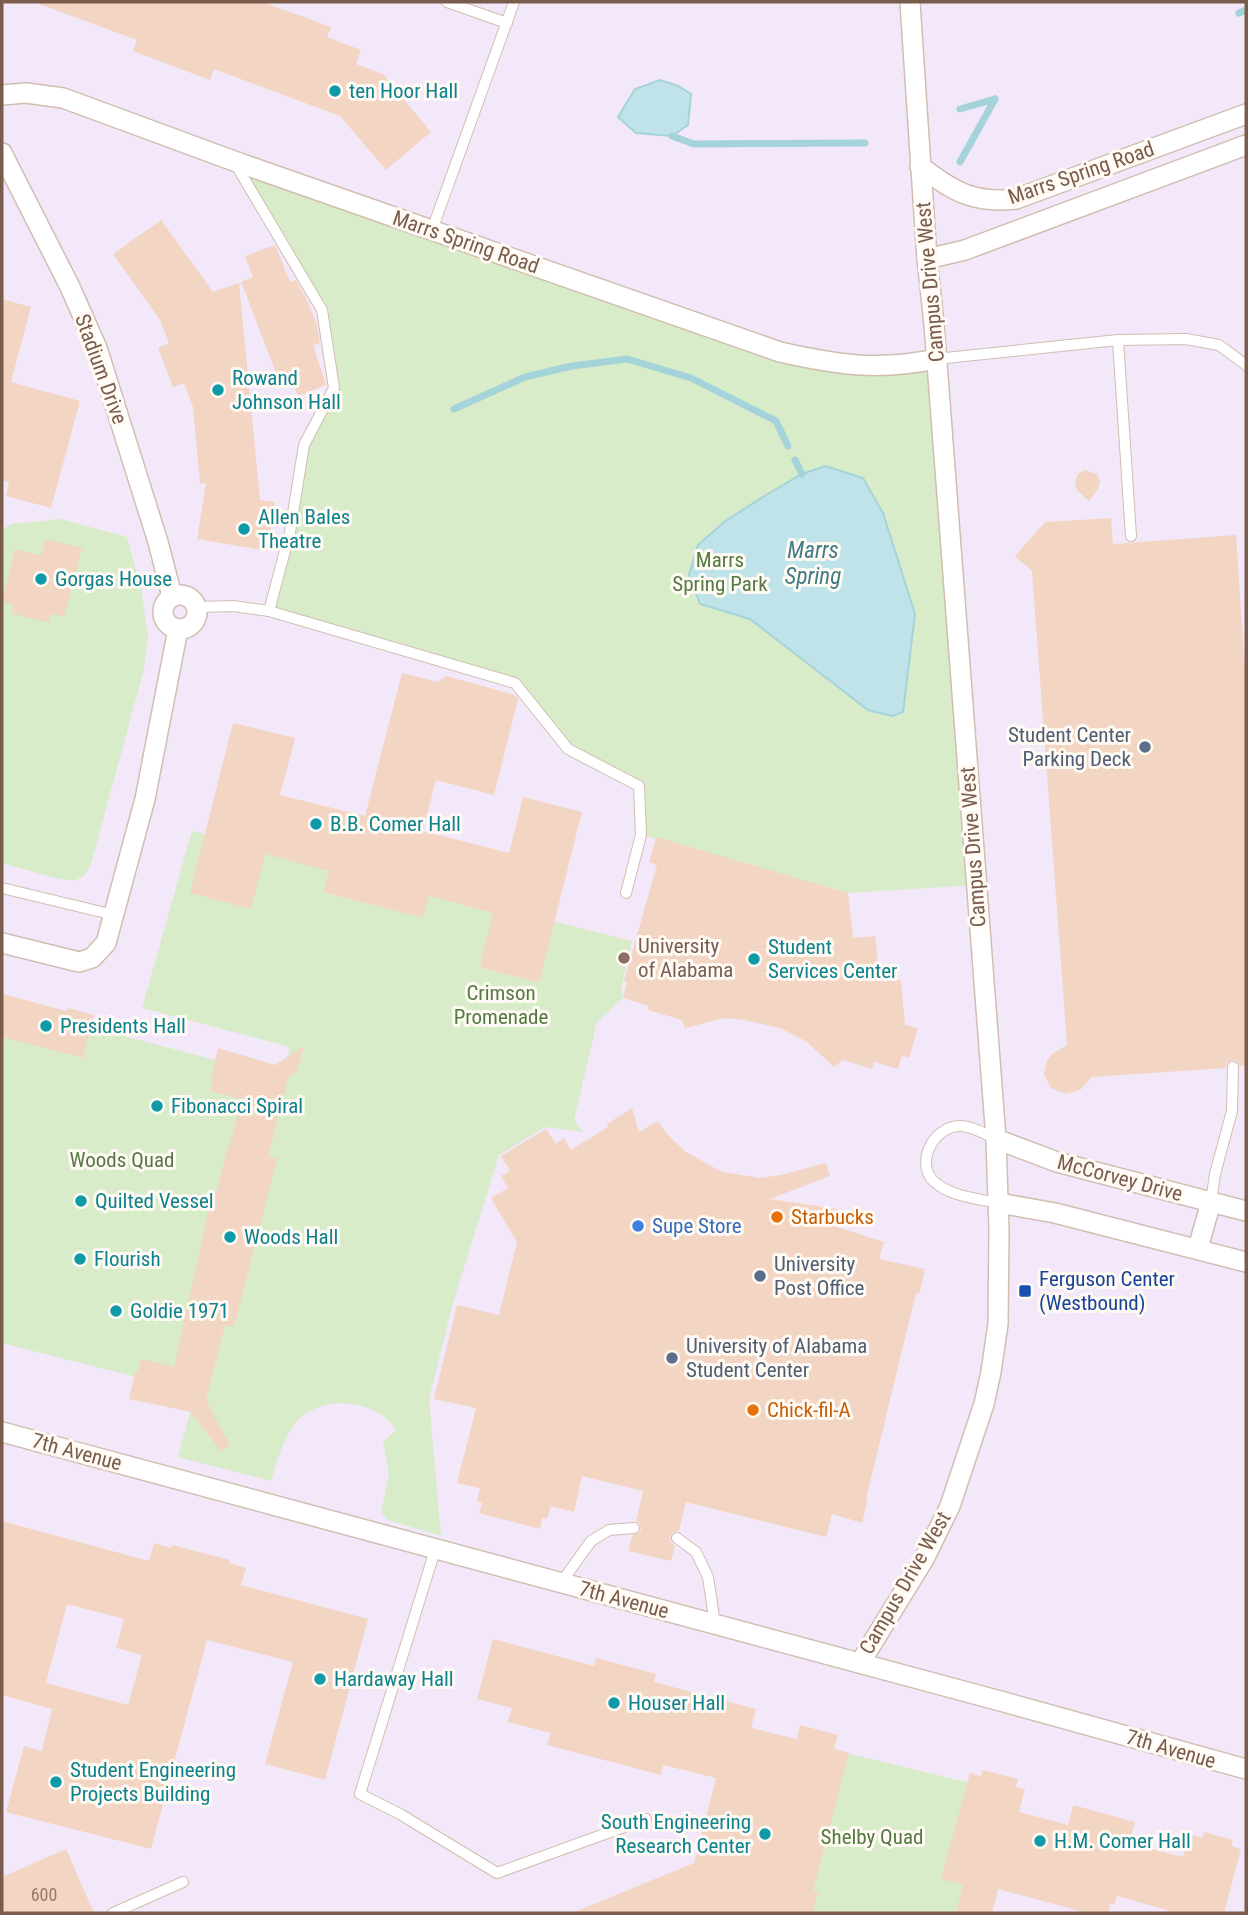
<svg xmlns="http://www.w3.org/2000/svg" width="1248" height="1915" viewBox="0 0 1248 1915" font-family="'Roboto Condensed',sans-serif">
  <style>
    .education { fill: #f3e8fa }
    .green { fill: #d8ecc9 }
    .water { fill: #bfe3e8; stroke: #a5d3da; stroke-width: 2 }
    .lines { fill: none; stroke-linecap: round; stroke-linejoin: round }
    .stream { stroke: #a5d3da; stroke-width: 7 }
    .building { fill: #f3d5c3; fill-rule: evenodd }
    .lane-casing { stroke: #d1beb0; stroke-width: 12 }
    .street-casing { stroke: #d1beb0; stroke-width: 22 }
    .lane { stroke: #fff; stroke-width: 10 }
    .street { stroke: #fff; stroke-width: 19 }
    .culture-dot { fill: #0f9aa8; stroke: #fffaf3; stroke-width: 2.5 }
    .service-dot { fill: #5c6f8a; stroke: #fffaf3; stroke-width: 2.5 }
    .education-dot { fill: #8d6e63; stroke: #fffaf3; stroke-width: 2.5 }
    .food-dot { fill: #e8710a; stroke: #fffaf3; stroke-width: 2.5 }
    .shop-dot { fill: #3f7fe0; stroke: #fffaf3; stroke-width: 2.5 }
    .transit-dot { fill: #1a4fb4; stroke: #fffaf3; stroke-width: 2.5 }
    .labels { text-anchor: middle; stroke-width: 6; stroke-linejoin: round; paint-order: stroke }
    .number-label { font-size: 18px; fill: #987a6a }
    .culture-label { font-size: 21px; fill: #0d838f; stroke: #fffaf3; text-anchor: start }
    .street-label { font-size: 21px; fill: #7a5c4d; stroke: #fffaf3 }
    .park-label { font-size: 21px; fill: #537a41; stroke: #fffaf3 }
    .service-label { font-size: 21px; fill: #4e5e75; stroke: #fffaf3; text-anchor: start }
    .education-label { font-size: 21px; fill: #785e54; stroke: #fffaf3; text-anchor: start }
    .food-label { font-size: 21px; fill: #c56008; stroke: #fffaf3; text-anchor: start }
    .shop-label { font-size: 21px; fill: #366cbe; stroke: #fffaf3; text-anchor: start }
    .transit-label { font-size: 21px; fill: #164399; stroke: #fffaf3; text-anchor: start }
    .water-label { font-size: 23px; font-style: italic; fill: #437c86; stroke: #fffaf3 }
  </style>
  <rect width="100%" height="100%" fill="#fdf6ec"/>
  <rect class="education" x="2" y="2" width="1244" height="1911"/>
  <g class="green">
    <path d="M234 161 780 352 936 359 976 885 848 893 641 835 639 786 568 749 515 683 269 611 304 445 334 388 322 310Z"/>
    <path d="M61 519 127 537 141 588 148 637 144 669 91 864C87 872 84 878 75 880 61 882 18 867 2 863V530L11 524Z"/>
    <path d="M192 831 632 941 621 988 623 998 597 1022 574 1120 583 1132 545 1127 499 1155 453 1303 429 1399 441 1536 388 1520 381 1513 389 1474 383 1442 396 1430C376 1398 318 1393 294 1425 282 1441 277 1462 271 1481L178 1457 290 1047 142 1008Z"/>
    <path d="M2 1004 268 1074 188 1390 2 1343Z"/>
    <path d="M816 1746 1013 1793 985 1913H775Z"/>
  </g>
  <g class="water">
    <path d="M660 80 678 86 691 94 688 125 672 136 636 133 618 117 635 89Z"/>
    <path d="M825 466 863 478 883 513 915 614 903 712 892 716 868 710 750 619 700 604 689 575 698 545 724 522 766 495 802 474Z"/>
  </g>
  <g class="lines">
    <g class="stream">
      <path d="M1239 13 1246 10"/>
      <path d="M960 109 995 99"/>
      <path d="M672 136 694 144 865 143"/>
      <path d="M960 162 995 99"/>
      <path d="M454 409 525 377 572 366 627 359 691 378 776 421 788 446"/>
      <path d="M795 460 802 474"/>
    </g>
  </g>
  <g class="building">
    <path d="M39 2H263L331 27 327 37 361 50 356 64 383 74 431 132 386 170 340 116 214 69 210 80 133 51 137 40 39 4Z"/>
    <path d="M161 220 213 292 239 283 260 500 275 502 267 551 197 539 206 483 200 484 193 407 184 383 173 387 158 348 169 343 160 320 113 254Z"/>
    <path d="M275 245 290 282 296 280 307 300 317 325 320 343 313 345 326 385 298 396 291 379 280 383 241 282 253 277 245 256Z"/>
    <path d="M2 299 31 307 11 382 80 401 51 508 6 496 9 482 2 480Z"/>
    <path d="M1085 470 1097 474 1100 481 1098 489 1089 501 1077 490 1075 482 1078 474Z"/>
    <path d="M1111 518 1113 544 1236 535 1246 685V1066H1240L1237 1061 1232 1060 1227 1063 1226 1068 1092 1077 1080 1090 1066 1094 1051 1088 1044 1075 1047 1060 1052 1054 1067 1045 1032 571 1015 556 1045 522Z"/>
    <path d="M46 539 82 548 64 617 51 613 49 623 12 613 14 605 2 602 15 549 41 556Z"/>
    <path d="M402 673 438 682 446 676 515 695 518 699 494 795 436 780 423 831 509 853 523 797 582 812 539 983 480 967 493 913 429 896 423 918 335 895 323 892 329 871 265 854 251 909 190 893 233 723 295 738 280 795 365 816Z"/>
    <path d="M656 837 848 893 853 938 875 936 880 982 901 980 905 1025 918 1028 909 1058 902 1056 898 1069 874 1062 872 1069 843 1060 834 1067 807 1042 780 1028 744 1020 725 1018 685 1028 682 1020 648 1010 649 1006 623 998 627 982 624 981 657 865 649 862Z"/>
    <path d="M2 994 67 1011 68 1008 94 1015 83 1058 2 1037Z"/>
    <path d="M304 1046 297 1072 288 1078 268 1157 277 1159 234 1327 225 1325 206 1400 230 1446 221 1451 191 1412 129 1399 135 1372H138L141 1359 174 1367 211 1200 214 1201 228 1146 229 1147 242 1099 210 1091 213 1076H211L218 1048 275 1065Z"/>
    <path d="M632 1108 639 1132 658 1121 667 1134 686 1152 722 1172 760 1178 781 1175 826 1163 830 1176 770 1199 838 1209 834 1226 884 1242 879 1259 925 1269 919 1294 916 1293 866 1499H868L862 1523 832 1514 826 1537 686 1502 679 1531 673 1532 670 1536 671 1542 675 1546 671 1561 628 1551 632 1536 641 1531 640 1524 636 1521 643 1491 582 1476 574 1512 551 1506 547 1519 542 1518 540 1529 479 1513 482 1503 477 1501 480 1488 457 1483 476 1408 434 1399 457 1305 499 1315 517 1242 491 1198 508 1188 501 1176 510 1171 501 1156 546 1129 556 1144 564 1138 571 1150 608 1127 607 1124Z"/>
    <path d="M2 1521 149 1561 154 1543 171 1548 172 1545 230 1560 229 1563 246 1568 241 1585 368 1619 325 1780 265 1764 293 1662 207 1640 151 1849 6 1812 24 1746 42 1751 52 1709 2 1695ZM67 1604 124 1619 116 1648 142 1655 128 1705 46 1683Z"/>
    <path d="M493 1639 594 1666 596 1658 656 1674 654 1682 756 1709 751 1728 797 1739 800 1725 838 1735 834 1749 849 1753 813 1891 818 1892 812 1913H572L694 1863 716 1778 663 1765 661 1775 547 1745 551 1733 508 1722 512 1708 477 1699Z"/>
    <path d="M983 1770 1018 1779 1016 1787 1025 1789 1019 1812 1068 1825 1073 1805 1135 1822 1129 1843 1183 1857 1189 1834 1202 1838 1204 1832 1233 1840 1231 1846 1241 1849 1224 1913H1166L1167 1910 1117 1896 1114 1905 1110 1903 1108 1913H1087L998 1889 992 1913H956L963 1885 941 1879 970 1773 981 1776Z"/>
    <path d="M66 1849 94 1913H2V1877Z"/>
  </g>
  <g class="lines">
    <defs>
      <g id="lane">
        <path d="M447 2 507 23"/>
        <path d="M432 230 514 2"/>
        <path d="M1118 340 1131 536"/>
        <path d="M936 359 1118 340 1186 339 1219 345 1246 365"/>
        <path d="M196 607 233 606 269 611 290 532 304 445 334 388 322 310 236 165"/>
        <path d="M269 611 515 683 568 749 639 786 641 835 626 893"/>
        <path d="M2 888 114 915"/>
        <path d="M996 1139C985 1134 972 1126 960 1126 932 1126 913 1167 937 1184 954 1197 979 1199 999 1203"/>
        <path d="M1211 1202 1215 1174 1232 1111 1233 1067"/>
        <path d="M677 1538 696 1552 708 1577 715 1624"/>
        <path d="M435 1550 360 1794 400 1814 497 1873 646 1819"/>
        <path d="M561 1583 591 1541 609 1530 634 1528"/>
        <path d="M113 1913 183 1882"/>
      </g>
      <g id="street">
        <path d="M2 95 26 93 63 98 234 161 780 352C838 365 878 371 936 359"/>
        <path d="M2 153 70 287 97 348 158 542 172 596"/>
        <path d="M920 166C952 191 974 204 1016 199L1246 114"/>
        <path d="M927 259 965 250 1246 145"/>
        <circle cx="180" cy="612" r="17"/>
        <path d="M2 943 79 962 92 958 106 943 145 799 178 629"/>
        <path d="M996 1139 1057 1162 1246 1211"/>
        <path d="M999 1203 1055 1213 1246 1262"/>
        <path d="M1198 1248 1211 1202"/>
        <path d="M2 1432 1004 1702 1246 1769"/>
        <path d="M860 1663 924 1559 950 1506 984 1404 991 1372 998 1324 999 1230 996 1139 934 324 927 259 910 2"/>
      </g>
    </defs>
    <use href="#lane" class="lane-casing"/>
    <use href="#street" class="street-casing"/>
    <use href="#lane" class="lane"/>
    <use href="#street" class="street"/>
  </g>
  <g class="culture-dot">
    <circle cx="335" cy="91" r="7"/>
    <circle cx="218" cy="390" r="7"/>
    <circle cx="244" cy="529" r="7"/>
    <circle cx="41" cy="579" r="7"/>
    <circle cx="316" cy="824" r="7"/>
    <circle cx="754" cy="959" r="7"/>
    <circle cx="46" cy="1026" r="7"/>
    <circle cx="157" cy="1106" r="7"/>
    <circle cx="81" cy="1201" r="7"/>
    <circle cx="230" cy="1237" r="7"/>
    <circle cx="80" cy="1259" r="7"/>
    <circle cx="116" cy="1311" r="7"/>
    <circle cx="320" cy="1679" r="7"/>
    <circle cx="614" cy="1703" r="7"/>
    <circle cx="56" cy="1782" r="7"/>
    <circle cx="765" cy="1834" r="7"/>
    <circle cx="1040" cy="1841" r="7"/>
  </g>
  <g class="service-dot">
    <circle cx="1145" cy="747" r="7"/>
    <circle cx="760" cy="1276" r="7"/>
    <circle cx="672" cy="1358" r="7"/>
  </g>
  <circle class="education-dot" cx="624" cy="958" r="7"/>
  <g class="food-dot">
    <circle cx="777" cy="1217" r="7"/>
    <circle cx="753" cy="1410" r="7"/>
  </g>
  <circle class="shop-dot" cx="638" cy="1226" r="7"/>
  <rect class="transit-dot" x="1018" y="1284" width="14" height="14" rx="3.5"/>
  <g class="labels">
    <g class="number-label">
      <text x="44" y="1901">600</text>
    </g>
    <g class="culture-label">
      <text x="349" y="98">ten Hoor Hall</text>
      <text x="232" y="385">Rowand<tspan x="232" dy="24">Johnson Hall</tspan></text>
      <text x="258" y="524">Allen Bales<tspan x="258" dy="24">Theatre</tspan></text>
      <text x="55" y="586">Gorgas House</text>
      <text x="330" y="831">B.B. Comer Hall</text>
      <text x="768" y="954">Student<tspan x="768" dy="24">Services Center</tspan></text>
      <text x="60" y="1033">Presidents Hall</text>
      <text x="171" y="1113">Fibonacci Spiral</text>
      <text x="95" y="1208">Quilted Vessel</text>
      <text x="244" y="1244">Woods Hall</text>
      <text x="94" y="1266">Flourish</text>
      <text x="130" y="1318">Goldie 1971</text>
      <text x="334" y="1686">Hardaway Hall</text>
      <text x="628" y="1710">Houser Hall</text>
      <text x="70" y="1777">Student Engineering<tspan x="70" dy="24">Projects Building</tspan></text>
      <text x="751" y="1829" text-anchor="end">South Engineering<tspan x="751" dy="24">Research Center</tspan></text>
      <text x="1054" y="1848">H.M. Comer Hall</text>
    </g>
    <g class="street-label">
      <text transform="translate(1081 173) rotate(-19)" y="7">Marrs Spring Road</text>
      <text transform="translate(466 242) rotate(19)" y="7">Marrs Spring Road</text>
      <text transform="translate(930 282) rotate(-95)" y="7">Campus Drive West</text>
      <text transform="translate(101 369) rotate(70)" y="7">Stadium Drive</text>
      <text transform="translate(973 847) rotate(-94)" y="7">Campus Drive West</text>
      <text transform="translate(1120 1178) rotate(15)" y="7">McCorvey Drive</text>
      <text transform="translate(77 1452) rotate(15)" y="7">7th Avenue</text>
      <text transform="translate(905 1583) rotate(-60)" y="7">Campus Drive West</text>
      <text transform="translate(624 1600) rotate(15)" y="7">7th Avenue</text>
      <text transform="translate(1171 1749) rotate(16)" y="7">7th Avenue</text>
    </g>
    <g class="park-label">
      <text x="720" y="567">Marrs<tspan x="720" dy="24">Spring Park</tspan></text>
      <text x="501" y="1000">Crimson<tspan x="501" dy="24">Promenade</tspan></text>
      <text x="122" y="1167">Woods Quad</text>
      <text x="872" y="1844">Shelby Quad</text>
    </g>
    <g class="service-label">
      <text x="1131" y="742" text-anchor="end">Student Center<tspan x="1131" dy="24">Parking Deck</tspan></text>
      <text x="774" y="1271">University<tspan x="774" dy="24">Post Office</tspan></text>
      <text x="686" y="1353">University of Alabama<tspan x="686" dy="24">Student Center</tspan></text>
    </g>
    <g class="education-label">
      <text x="638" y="953">University<tspan x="638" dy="24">of Alabama</tspan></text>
    </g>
    <g class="food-label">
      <text x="791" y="1224">Starbucks</text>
      <text x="767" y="1417">Chick-fil-A</text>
    </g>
    <g class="shop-label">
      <text x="652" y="1233">Supe Store</text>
    </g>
    <g class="transit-label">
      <text x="1039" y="1286">Ferguson Center<tspan x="1039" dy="24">(Westbound)</tspan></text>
    </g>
    <g class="water-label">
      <text x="813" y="558">Marrs<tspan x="813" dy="26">Spring</tspan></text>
    </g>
  </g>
  <rect width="1248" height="1915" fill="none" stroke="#7a5c4d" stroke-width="7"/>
</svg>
